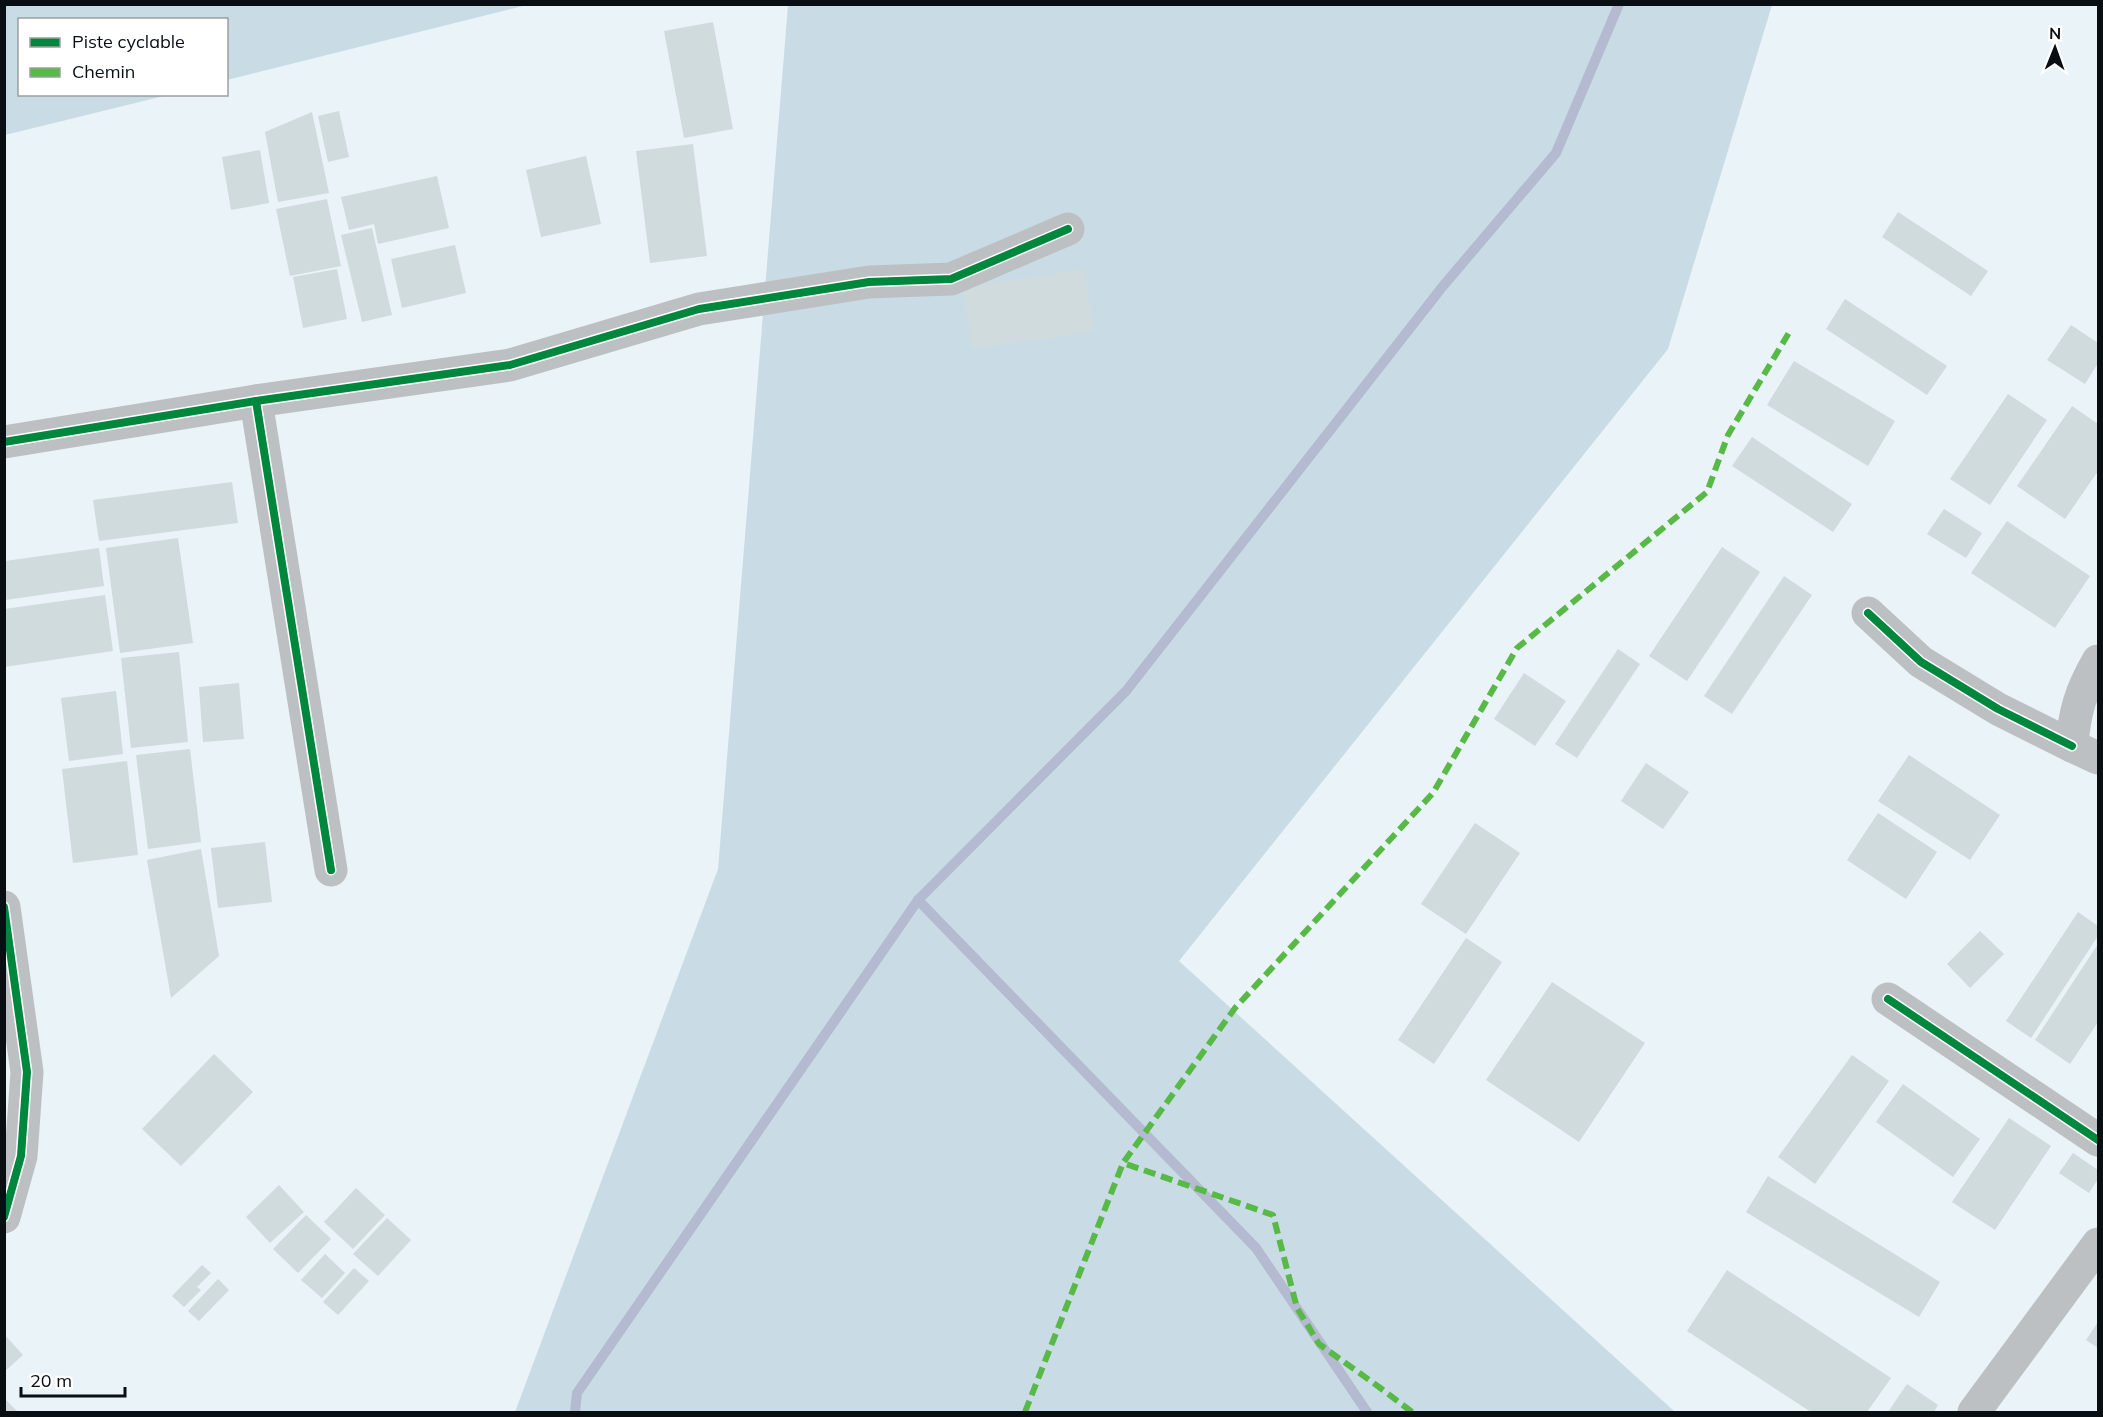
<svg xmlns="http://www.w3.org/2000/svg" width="2103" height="1417" viewBox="0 0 2103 1417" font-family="Mulish,sans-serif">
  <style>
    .green { fill: #c9dce6 }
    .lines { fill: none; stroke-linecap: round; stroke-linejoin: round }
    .stream { stroke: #b4bad0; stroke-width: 10 }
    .building { fill: #d0dbde }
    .minor { stroke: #bdc0c2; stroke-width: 33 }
    .quiet { stroke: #58b947; stroke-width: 6; stroke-dasharray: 12 6; stroke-linecap: butt }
    .cycleway-casing { stroke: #fff; stroke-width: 11 }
    .cycleway { stroke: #00873e; stroke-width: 8 }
  </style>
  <rect width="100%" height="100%" fill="#eaf3f7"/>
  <g class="green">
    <path d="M4 5 5 4 527 5 227 80 226 20H20V94L168 95 5 135Z"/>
    <path d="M788 5H1772L1668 349 1179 961 1675 1412H515L718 869Z"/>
  </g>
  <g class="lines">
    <g class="stream">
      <path d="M918 900 1256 1248 1367 1412"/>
      <path d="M575 1412 577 1393 918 900 1126 691 1443 286 1556 153 1619 4"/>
    </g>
  </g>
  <g class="building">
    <path d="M713 22 733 129 684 138 664 31Z"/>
    <path d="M339 111 349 157 328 162 318 116Z"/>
    <path d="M312 112 329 193 278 202 265 132Z"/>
    <path d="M693 144 707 256 650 263 636 151Z"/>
    <path d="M260 150 269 203 231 210 222 157Z"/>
    <path d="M586 156 601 224 541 237 526 170Z"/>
    <path d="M437 176 449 228 378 244 374 224 349 230 341 197Z"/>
    <path d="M327 199 341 266 290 276 276 209Z"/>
    <path d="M1898 212 1988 271 1971 296 1882 237Z"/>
    <path d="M372 228 392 315 362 322 341 235Z"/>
    <path d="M455 245 466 293 402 308 391 259Z"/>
    <path d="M337 269 347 319 303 328 293 277Z"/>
    <path d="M1085 269 1094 332 972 349 963 287Z"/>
    <path d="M1845 299 1947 366 1927 395 1826 329Z"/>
    <path d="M2071 325 2098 343V363L2085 384 2047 360Z"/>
    <path d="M1794 361 1895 421 1868 466 1767 405Z"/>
    <path d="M2008 394 2047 420 1990 505 1950 479Z"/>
    <path d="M2072 406 2098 424V471L2065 519 2017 486Z"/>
    <path d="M1752 437 1852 504 1833 532 1732 466Z"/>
    <path d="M232 482 238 523 99 541 93 500Z"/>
    <path d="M1944 509 1982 533 1966 558 1927 534Z"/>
    <path d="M2007 521 2090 576 2055 628 1971 573Z"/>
    <path d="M178 538 193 643 120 653 106 548Z"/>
    <path d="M1722 547 1760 572 1687 681 1649 656Z"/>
    <path d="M99 548 104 586 5 600V561Z"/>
    <path d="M1784 576 1812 595 1732 714 1704 696Z"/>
    <path d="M105 595 113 651 4 667V609Z"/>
    <path d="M1618 649 1640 664 1577 758 1555 744Z"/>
    <path d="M179 652 188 742 131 748 121 658Z"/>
    <path d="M1524 673 1566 701 1535 746 1494 719Z"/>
    <path d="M239 683 244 739 203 742 199 687Z"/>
    <path d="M116 691 123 754 69 761 61 698Z"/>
    <path d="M190 749 201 842 148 849 136 755Z"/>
    <path d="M1909 755 2000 815 1970 860 1878 801Z"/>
    <path d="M127 761 138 855 73 863 62 769Z"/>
    <path d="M1646 763 1689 792 1663 829 1621 801Z"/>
    <path d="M1878 813 1937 852 1906 899 1847 860Z"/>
    <path d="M1475 823 1520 853 1466 934 1421 904Z"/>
    <path d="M265 842 272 902 218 908 211 848Z"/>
    <path d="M201 849 219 956 171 998 147 860Z"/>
    <path d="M2078 912 2098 926V936L2031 1038 2006 1021Z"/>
    <path d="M1980 931 2004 954 1970 988 1947 964Z"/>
    <path d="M1466 938 1502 962 1434 1064 1398 1040Z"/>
    <path d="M2098 944V1022L2070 1064 2035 1040Z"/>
    <path d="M1552 982 1645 1043 1579 1142 1486 1080Z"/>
    <path d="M214 1054 253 1092 181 1166 142 1129Z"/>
    <path d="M1852 1055 1889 1081 1815 1184 1778 1157Z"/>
    <path d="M1903 1084 1980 1139 1953 1177 1876 1122Z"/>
    <path d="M2009 1118 2051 1146 1995 1230 1952 1202Z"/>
    <path d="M2073 1153 2098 1170V1179L2089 1193 2059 1173Z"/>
    <path d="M1768 1176 1940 1282 1919 1317 1746 1212Z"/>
    <path d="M279 1185 304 1212 270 1243 246 1217Z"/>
    <path d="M356 1188 385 1215 353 1249 324 1222Z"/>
    <path d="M306 1215 331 1239 298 1273 273 1249Z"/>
    <path d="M387 1218 411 1240 378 1276 353 1254Z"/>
    <path d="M325 1254 345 1273 322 1298 301 1280Z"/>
    <path d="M202 1265 211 1273 197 1287 201 1290 184 1307 172 1296Z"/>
    <path d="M354 1268 369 1281 338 1315 323 1302Z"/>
    <path d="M1727 1270 1891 1378 1867 1412H1811L1687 1331Z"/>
    <path d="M218 1279 229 1290 199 1321 188 1311Z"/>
    <path d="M2098 1322V1348L2086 1340Z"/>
    <path d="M4 1334 23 1355 4 1372Z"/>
    <path d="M1907 1384 1938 1405 1934 1412H1888Z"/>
    <path d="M4 1398 18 1412H4Z"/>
  </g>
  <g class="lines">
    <g class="minor">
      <path d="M256 401 331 870"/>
      <path d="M4 442 256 401 510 365 699 309 869 282 951 279 1068 229"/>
      <path d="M1868 613 1921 662 1998 709 2072 746"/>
      <path d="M2098 661C2081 690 2074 713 2072 746L2098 758"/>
      <path d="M4 907 27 1072 21 1156 4 1217"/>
      <path d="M1888 999 2098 1140"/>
      <path d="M1974 1412 2098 1244"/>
    </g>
    <g class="quiet">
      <path d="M1025 1412 1123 1163"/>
      <path d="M1412 1412 1379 1387 1319 1344 1297 1308 1273 1215 1123 1163 1235 1008 1433 793 1517 648 1707 492 1728 435 1790 331"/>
    </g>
    <defs>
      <g id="cycleway">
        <path d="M256 401 331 870"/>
        <path d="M4 442 256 401 510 365 699 309 869 282 951 279 1068 229"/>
        <path d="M1868 613 1921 662 1998 709 2072 746"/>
        <path d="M4 907 27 1072 21 1156 4 1217"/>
        <path d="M1888 999 2098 1140"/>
      </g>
    </defs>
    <use href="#cycleway" class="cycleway-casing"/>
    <use href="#cycleway" class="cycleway"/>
  </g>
  <rect width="2103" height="1417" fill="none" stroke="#080e11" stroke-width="12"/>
  <rect x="18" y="18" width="210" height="78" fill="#ffffff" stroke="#9c9fa0" stroke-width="1.5"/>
  <rect x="30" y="38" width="30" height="9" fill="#00873e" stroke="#9c9fa0" stroke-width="1.5"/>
  <text x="72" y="48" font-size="18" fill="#080e11">Piste cyclable</text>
  <rect x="30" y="68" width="30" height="9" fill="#58b947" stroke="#9c9fa0" stroke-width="1.5"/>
  <text x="72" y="78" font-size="18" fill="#080e11">Chemin</text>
  <g transform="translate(2055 48) rotate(1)" stroke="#ffffff" stroke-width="4.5" paint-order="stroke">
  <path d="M0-4.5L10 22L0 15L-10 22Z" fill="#080e11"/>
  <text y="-9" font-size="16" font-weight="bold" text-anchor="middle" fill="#080e11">N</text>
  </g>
  <path d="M21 1387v9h104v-9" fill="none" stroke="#080e11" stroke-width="3"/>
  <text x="30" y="1387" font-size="18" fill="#080e11" stroke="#ffffff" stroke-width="4.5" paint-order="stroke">20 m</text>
</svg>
